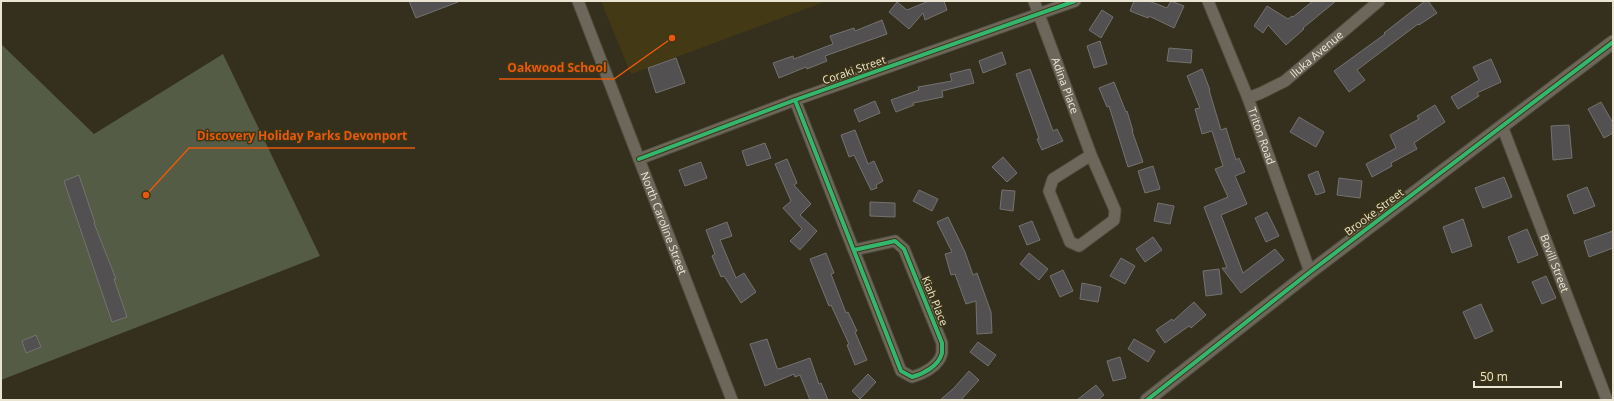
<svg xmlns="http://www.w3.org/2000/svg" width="1614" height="401" viewBox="0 0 1614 401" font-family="'Open Sans',sans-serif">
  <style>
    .built { fill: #433914 }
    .green { fill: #545c45 }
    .building { fill: #525050; stroke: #747270 }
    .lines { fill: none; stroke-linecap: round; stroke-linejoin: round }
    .minor-casing { stroke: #504d3e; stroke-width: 13 }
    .tertiary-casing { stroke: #504d3e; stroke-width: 15 }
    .minor { stroke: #6c675a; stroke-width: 11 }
    .tertiary { stroke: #6c675a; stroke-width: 13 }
    .cycleway-casing { stroke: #3e3515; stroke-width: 6 }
    .cycleway { stroke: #33b770; stroke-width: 4 }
    .labels { text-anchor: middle; stroke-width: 3; stroke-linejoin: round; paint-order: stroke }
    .street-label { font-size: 11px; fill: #eae5d3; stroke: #3e3515 }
    .leader { fill: none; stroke: #e8590c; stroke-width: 1.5 }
    .callout-dot { fill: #e8590c; stroke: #3e3515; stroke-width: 1.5 }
    .callout-label { font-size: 12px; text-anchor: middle; font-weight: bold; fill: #e8590c; stroke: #3e3515; stroke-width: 3; stroke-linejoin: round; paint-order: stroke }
  </style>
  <rect width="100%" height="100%" fill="#35301e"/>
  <path class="built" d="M601 1H827L631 74Z"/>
  <path class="green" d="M1 44 94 134 223 54 320 256 1 380Z"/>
  <g class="building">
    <path d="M409 1H458V2L416 18Z"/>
    <path d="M929 1H944L947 10 925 20 923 13 909 29 889 12 897 2 907 10Z"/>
    <path d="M1134 1H1149L1167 8 1171 1 1184 6 1174 28 1149 16 1148 18 1130 11Z"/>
    <path d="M1313 1H1336L1303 28 1304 29 1286 45 1268 25 1263 33 1254 26 1267 6 1288 19 1292 16 1293 17Z"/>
    <path d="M1425 1H1428L1437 13 1419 25 1418 24 1357 70 1365 80 1349 92 1334 71 1385 34 1384 33Z"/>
    <path d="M1102 10 1113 17 1101 38 1089 30Z"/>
    <path d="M882 20 887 34 825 56 827 61 807 69 806 67 779 78 773 63 793 56 794 59 833 44 830 36 854 28 855 31Z"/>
    <path d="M1100 41 1107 64 1094 68 1087 46Z"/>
    <path d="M1169 48 1192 50 1191 63 1167 61Z"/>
    <path d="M1002 52 1006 64 983 73 979 61Z"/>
    <path d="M676 58 685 83 656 93 648 68Z"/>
    <path d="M1491 59 1501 82 1477 93 1479 96 1458 109 1451 97 1479 80 1473 67Z"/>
    <path d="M970 69 974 83 942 91 943 97 913 103 914 105 896 112 891 100 919 90 918 87 952 81 950 74Z"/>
    <path d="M1030 69 1053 131 1057 129 1063 141 1042 150 1037 139 1039 138 1016 74Z"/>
    <path d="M1202 69 1210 90H1209L1221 130 1226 128 1236 160 1239 158 1245 172 1235 176 1247 204 1221 215 1243 273 1275 249 1284 260 1241 293 1222 268H1227L1204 207 1228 197 1215 169 1223 166 1212 131 1202 134 1195 109 1200 108 1187 76Z"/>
    <path d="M1114 82 1126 112 1127 111 1133 131H1132L1143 162 1128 167 1109 106 1107 107 1099 88Z"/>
    <path d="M875 101 880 113 859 122 854 110Z"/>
    <path d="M1601 102 1613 123V133L1604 138 1588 109Z"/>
    <path d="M1435 105 1445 122 1414 143 1417 149 1391 163 1392 166 1372 177 1366 164 1396 148 1390 135 1419 119 1417 116Z"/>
    <path d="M1299 117 1324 132 1316 147 1290 132Z"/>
    <path d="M1569 125 1572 158 1553 160 1551 126Z"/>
    <path d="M855 130 868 164 874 161 883 181 876 185 877 188 871 190 854 155 849 157 841 135Z"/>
    <path d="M765 143 771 158 747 166 742 151Z"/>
    <path d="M1003 157 1017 173 1007 182 992 167Z"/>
    <path d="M787 159 797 183 794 185 811 204 800 215 817 231 800 250 790 241 802 229 783 208 791 201 775 164Z"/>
    <path d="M701 162 707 178 685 186 679 170Z"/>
    <path d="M1153 166 1160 189 1145 193 1138 171Z"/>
    <path d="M1318 171 1325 192 1316 195 1308 175Z"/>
    <path d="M79 175 95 223H94L116 279H114L127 317 112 322 64 181Z"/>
    <path d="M1504 177 1512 197 1483 208 1475 188Z"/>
    <path d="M1339 178 1362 181 1360 198 1337 195Z"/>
    <path d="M1587 187 1595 206 1574 214 1567 195Z"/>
    <path d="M919 190 938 199 932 211 913 201Z"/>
    <path d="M1002 190 1015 191 1013 211 1000 209Z"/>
    <path d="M870 202 895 203V217L870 216Z"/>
    <path d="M1158 203 1174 206 1170 224 1154 221Z"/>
    <path d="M1267 212 1279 236 1266 242 1255 218Z"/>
    <path d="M948 217 965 252 973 275 977 273 991 312 992 333 977 334 976 301 966 304 955 274 951 275 945 254 952 252 937 222Z"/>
    <path d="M1463 219 1472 246 1452 253 1443 227Z"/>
    <path d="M1032 221 1040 240 1027 245 1019 226Z"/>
    <path d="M727 222 732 236 720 240 736 278 744 273 756 292 741 303 724 276 721 277 712 256 715 254 706 230Z"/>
    <path d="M1527 229 1538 255 1518 263 1508 237Z"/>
    <path d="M1613 231V248L1589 257 1584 241Z"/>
    <path d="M1153 237 1162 250 1145 262 1136 249Z"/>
    <path d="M826 253 834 273 831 274 846 313 848 312 857 331 855 332 867 360 855 365 847 345 849 344 831 305 829 306 810 259Z"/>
    <path d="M1029 253 1048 269 1039 280 1020 264Z"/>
    <path d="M1121 258 1135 266 1125 284 1110 276Z"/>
    <path d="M1219 269 1222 294 1206 296 1203 271Z"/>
    <path d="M1063 270 1073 291 1060 297 1050 276Z"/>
    <path d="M1546 276 1556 298 1542 304 1532 282Z"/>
    <path d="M1082 283 1101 287 1098 302 1080 299Z"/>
    <path d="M1194 302 1206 315 1191 328 1189 326 1165 343 1156 330 1172 319 1173 321Z"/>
    <path d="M1481 304 1493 331 1475 339 1463 312Z"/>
    <path d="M36 335 41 347 26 353 22 341Z"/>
    <path d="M767 339 777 368 779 369 810 358 819 384 821 383 828 400H810L800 375 795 377 794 374 765 386 750 344Z"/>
    <path d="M1134 339 1155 351 1148 362 1128 349Z"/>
    <path d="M978 342 996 355 988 366 970 352Z"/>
    <path d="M1120 357 1126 378 1113 381 1107 361Z"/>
    <path d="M969 371 979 380 961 400H940L954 388Z"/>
    <path d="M868 374 876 382 860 399 852 391Z"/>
    <path d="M1096 385 1104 395 1098 400H1077Z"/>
  </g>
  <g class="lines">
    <defs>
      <g id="minor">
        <path id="s1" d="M578 1 732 400"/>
        <path id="s2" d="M1034 1 1091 155 1115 210 1114 220 1079 246 1070 242 1049 191 1053 179 1091 155"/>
        <path id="s3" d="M1208 1 1248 98 1310 272"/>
        <path id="s4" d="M1248 98 1261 93 1285 81 1379 1"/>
        <path d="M795 100 901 371 912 377C923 374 939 366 942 353 942 350 942 346 942 343L904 249 895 241 854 250"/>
        <path id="s5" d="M1502 126 1607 400"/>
        <path d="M639 159 795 100 1075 1"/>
      </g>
      <path id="tertiary" d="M1147 400 1310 272 1613 42"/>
    </defs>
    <use href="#minor" class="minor-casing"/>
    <use href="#tertiary" class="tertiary-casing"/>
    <use href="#minor" class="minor"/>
    <use href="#tertiary" class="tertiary"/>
    <defs>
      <g id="cycleway">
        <path d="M795 100 901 371 912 377C923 374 939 366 942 353 942 350 942 346 942 343L904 249 895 241 854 250"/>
        <path d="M639 159 795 100 1075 1"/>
        <path d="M1147 400 1310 272 1613 42"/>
      </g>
    </defs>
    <use href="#cycleway" class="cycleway-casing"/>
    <use href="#cycleway" class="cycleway"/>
  </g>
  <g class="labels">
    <g class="street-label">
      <text dy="4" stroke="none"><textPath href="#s4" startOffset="82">Iluka Avenue</textPath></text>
      <text transform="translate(854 70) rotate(-19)" y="4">Coraki Street</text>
      <text dy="4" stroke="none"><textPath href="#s2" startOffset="90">Adina Place</textPath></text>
      <text dy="4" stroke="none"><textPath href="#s3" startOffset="145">Triton Road</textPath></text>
      <text transform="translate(1374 212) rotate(-37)" y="4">Brooke Street</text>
      <text dy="4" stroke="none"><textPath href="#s1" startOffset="238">North Caroline Street</textPath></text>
      <text dy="4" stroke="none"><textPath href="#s5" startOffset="147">Bovill Street</textPath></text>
      <text transform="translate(935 301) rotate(68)" y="4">Kiah Place</text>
    </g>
  </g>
  <path class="leader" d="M672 38L614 79H499M146 195L189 148H415"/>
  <g class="callout-dot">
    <circle cx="672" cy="38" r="4"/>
    <circle cx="146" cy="195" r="4"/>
  </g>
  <g class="callout-label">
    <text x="557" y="72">Oakwood School</text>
    <text x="302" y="140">Discovery Holiday Parks Devonport</text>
  </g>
  <rect width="1614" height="401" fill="none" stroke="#eae5d3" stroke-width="4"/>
  <path d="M1474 381v6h87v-6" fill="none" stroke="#eae5d3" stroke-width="2"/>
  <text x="1480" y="381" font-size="12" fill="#eae5d3" stroke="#3e3515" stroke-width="3" paint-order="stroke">50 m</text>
</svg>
